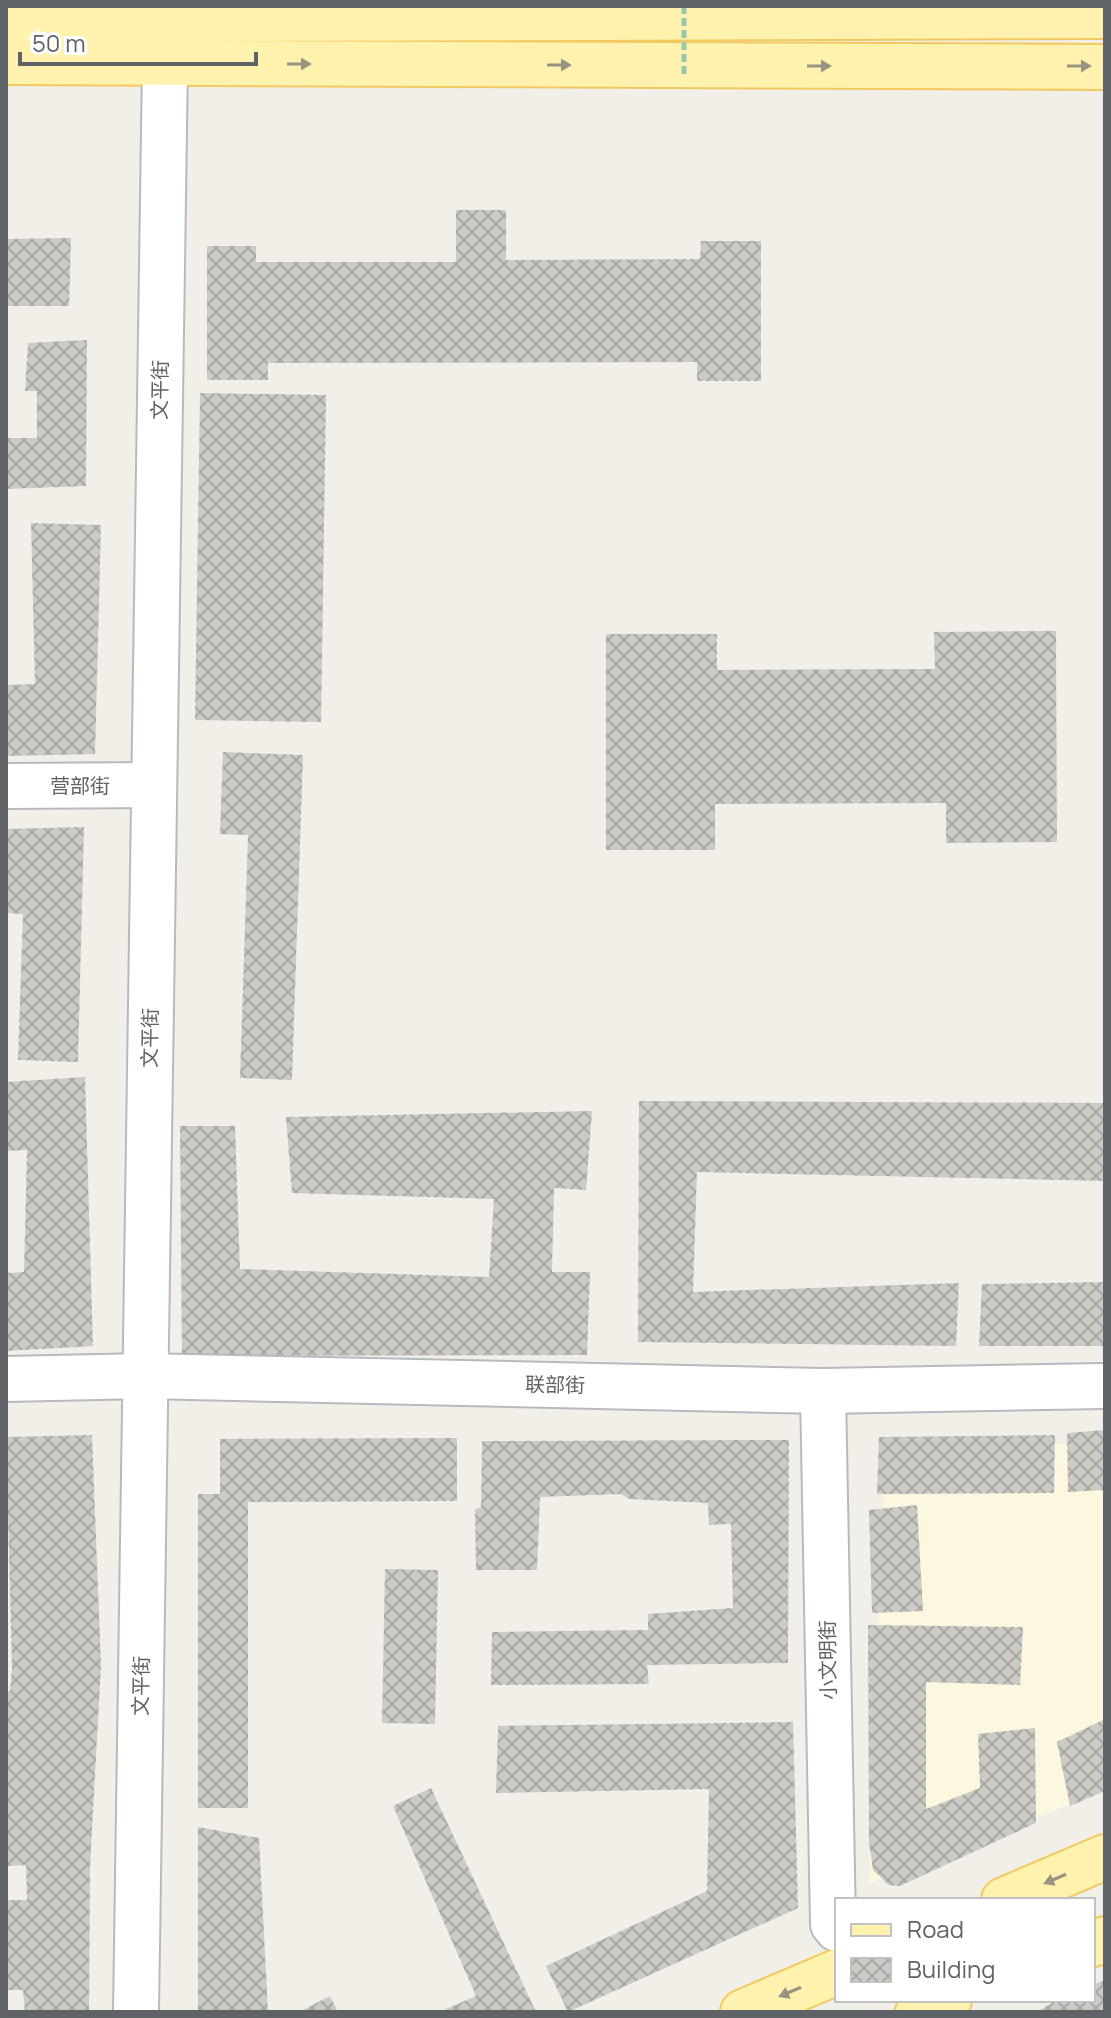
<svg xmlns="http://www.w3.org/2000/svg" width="1111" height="2018" viewBox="0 0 1111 2018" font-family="Manrope,'Noto Sans SC',sans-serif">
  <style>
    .commercial { fill: #fef7e0 }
    .building { fill: url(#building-cross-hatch) }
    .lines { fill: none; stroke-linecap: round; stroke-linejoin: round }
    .secondary-casing { stroke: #b6babf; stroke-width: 48 }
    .primary-casing { stroke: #f2c960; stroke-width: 48 }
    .secondary { stroke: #fff; stroke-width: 44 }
    .primary { stroke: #fff2af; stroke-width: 44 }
    .path-bridge { stroke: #9cc7a9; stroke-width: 5; stroke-dasharray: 8 4; stroke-linecap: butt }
    .oneway { fill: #979581 }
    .labels { text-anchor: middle; stroke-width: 6; stroke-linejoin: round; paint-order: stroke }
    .street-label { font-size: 20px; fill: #5f6368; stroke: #fff }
  </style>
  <defs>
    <pattern id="building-cross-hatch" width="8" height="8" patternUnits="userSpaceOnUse" patternTransform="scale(2)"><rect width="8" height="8" fill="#cccac5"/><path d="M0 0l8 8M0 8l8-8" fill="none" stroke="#a9a8a4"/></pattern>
  </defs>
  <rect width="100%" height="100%" fill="#f1efe8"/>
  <path class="commercial" d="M886 1438 1105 1446V1790L869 1884Z"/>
  <g class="building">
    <path d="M456 210H506V260L700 259 701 241H761V381H697V362L268 363V380H207V246H256V262H456Z"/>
    <path d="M71 238 69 306H6V239Z"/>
    <path d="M87 340 86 486 6 489V438H37V391H25L28 343Z"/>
    <path d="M200 393 326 395 321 722 195 720Z"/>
    <path d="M31 523 101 525 95 754 6 756V685L35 684Z"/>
    <path d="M1056 631 1057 842 946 843V803L715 804V850H606V634H717V670L935 669 934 632Z"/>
    <path d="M223 752 303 755 292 1080 240 1078 248 835 220 834Z"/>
    <path d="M84 827 78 1062 18 1060 23 914 6 913V829Z"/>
    <path d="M85 1077 93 1346 6 1351V1273L24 1272 27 1150 6 1151V1082Z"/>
    <path d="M639 1101 1105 1103V1181L697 1172 693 1292 959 1283 956 1346 638 1342Z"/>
    <path d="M592 1111 586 1190 554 1188 552 1272H590L587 1355 182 1356 180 1126H235L240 1269 489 1277 494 1199 292 1193 286 1117Z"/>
    <path d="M1105 1282V1346H979L982 1284Z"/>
    <path d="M1105 1430V1490L1068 1492 1067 1433Z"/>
    <path d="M92 1435 101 1666 90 1866 89 2012H25L23 1990H6V1900H27L26 1865 8 1866 6 1691H10L12 1668 6 1437Z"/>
    <path d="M1055 1435 1054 1493 877 1494 879 1437Z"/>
    <path d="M457 1438V1501L248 1502V1808H198V1494H220V1439Z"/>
    <path d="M789 1440 788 1663 647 1665 649 1684 491 1685 492 1632 648 1630V1614L733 1608 731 1524 709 1525 708 1503 629 1499 621 1494 540 1497 537 1570H476L475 1510 481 1507 482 1441Z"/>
    <path d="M917 1505 923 1611 872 1613 869 1510Z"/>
    <path d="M385 1569 438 1570 435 1724 382 1723Z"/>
    <path d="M868 1625 1023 1627 1020 1685 926 1682V1809L980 1788 978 1734 1035 1728 1036 1823 900 1886 889 1885 873 1870 869 1842Z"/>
    <path d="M1105 1719V1791L1070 1806 1057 1742Z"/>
    <path d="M793 1722 798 1908 568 2012 546 1966 707 1891 709 1789 496 1793 498 1726Z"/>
    <path d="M431 1788 536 2012H439L476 1996 393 1806Z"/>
    <path d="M198 1827 259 1838 268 2012H198Z"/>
    <path d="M1105 1980V2012H1036L1057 2000H1093V1985Z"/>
    <path d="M330 1996 338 2012H299Z"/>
  </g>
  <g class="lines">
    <defs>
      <g id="secondary">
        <path d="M6 786 154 785"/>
        <path d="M6 1379 145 1376 823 1391 1105 1386"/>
        <path d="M823 1391 833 1924 837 1929"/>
        <path d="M136 2012 165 64"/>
      </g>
      <g id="primary">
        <path d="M6 20 1105 16"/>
        <path d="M6 62 1105 67"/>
        <path d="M1004 1900 1105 1857"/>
        <path d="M1093 1944 1105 1939"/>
        <path d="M743 2012 837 1972"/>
        <path d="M918 2012 949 2000"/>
      </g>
    </defs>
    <use href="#secondary" class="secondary-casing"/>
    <use href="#primary" class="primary-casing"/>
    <use href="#secondary" class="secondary"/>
    <use href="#primary" class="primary"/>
    <path class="path-bridge" d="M684 74V6"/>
  </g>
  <defs><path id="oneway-solid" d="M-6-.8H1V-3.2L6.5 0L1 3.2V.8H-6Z" transform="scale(2)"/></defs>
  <g class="oneway">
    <use href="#oneway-solid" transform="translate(299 64)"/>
    <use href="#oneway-solid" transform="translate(559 65)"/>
    <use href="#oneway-solid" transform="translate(819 66)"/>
    <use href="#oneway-solid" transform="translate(1079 66)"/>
    <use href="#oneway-solid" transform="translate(1055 1879) rotate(157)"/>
    <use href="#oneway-solid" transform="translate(790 1992) rotate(157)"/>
  </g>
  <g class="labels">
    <g class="street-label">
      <text transform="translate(160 390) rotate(-89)" y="7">文平街</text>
      <text x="80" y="793">营部街</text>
      <text transform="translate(150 1038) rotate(-89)" y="7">文平街</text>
      <text transform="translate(555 1385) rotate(1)" y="7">联部街</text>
      <text transform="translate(828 1660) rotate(-91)" y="7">小文明街</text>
      <text transform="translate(141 1686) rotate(-89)" y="7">文平街</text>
    </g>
  </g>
  <rect width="1111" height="2018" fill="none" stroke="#5f6368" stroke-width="16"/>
  <rect x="835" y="1898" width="260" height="104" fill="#ffffff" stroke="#bfc1c3" stroke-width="2"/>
  <rect x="851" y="1924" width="40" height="12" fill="#fff2af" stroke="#bfc1c3" stroke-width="2"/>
  <text x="907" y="1938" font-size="24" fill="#5f6368">Road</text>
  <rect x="851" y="1958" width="40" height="24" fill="url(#building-cross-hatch)" stroke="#bfc1c3" stroke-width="2"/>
  <text x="907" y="1978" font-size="24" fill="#5f6368">Building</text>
  <path d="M20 52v12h236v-12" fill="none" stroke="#5f6368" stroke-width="4"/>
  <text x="32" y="52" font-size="24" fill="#5f6368" stroke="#ffffff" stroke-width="6" paint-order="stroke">50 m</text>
</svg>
